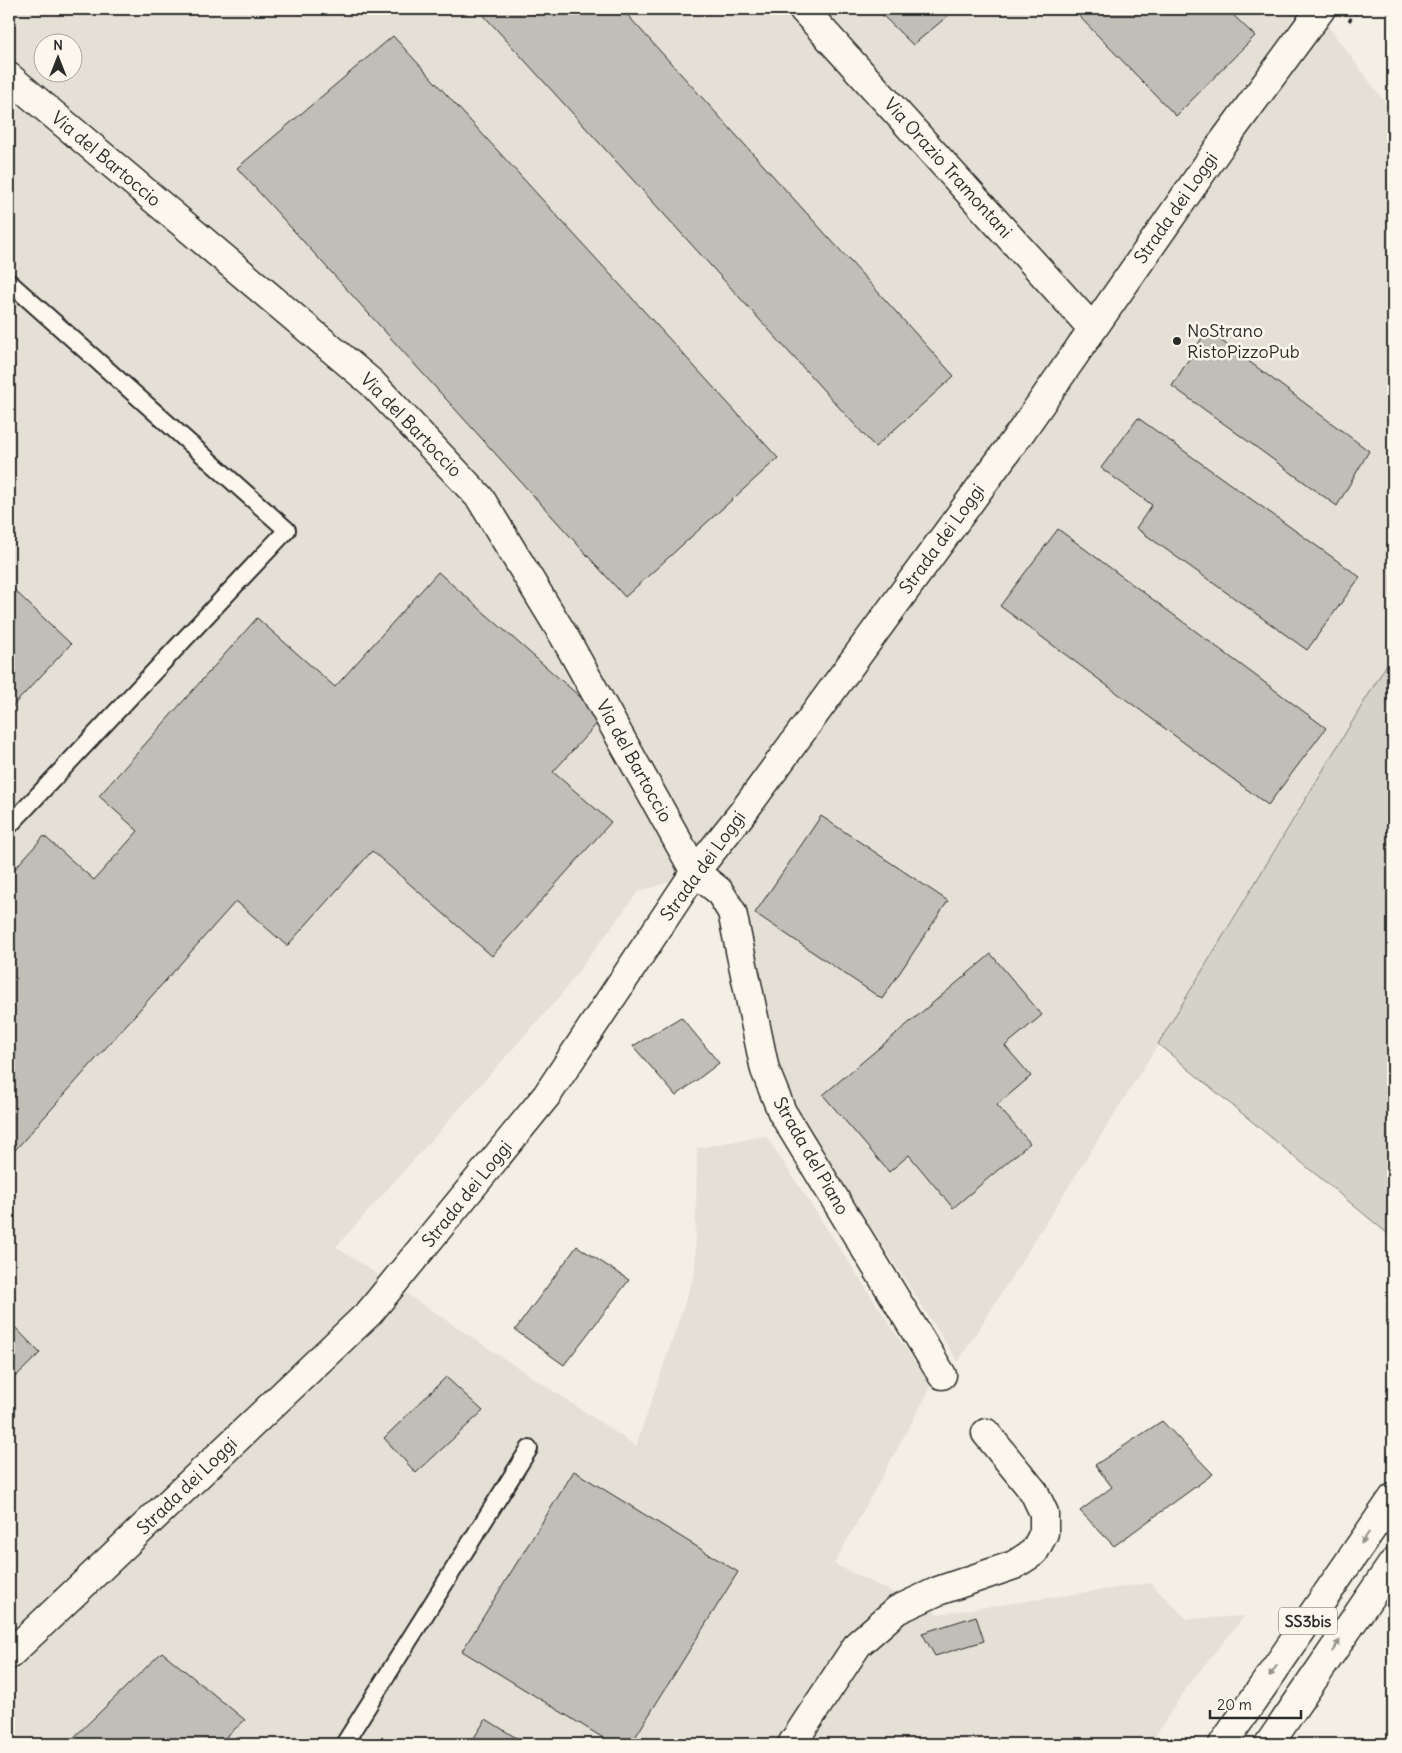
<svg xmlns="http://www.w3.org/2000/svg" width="1402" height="1753" viewBox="0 0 1402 1753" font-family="Delius,sans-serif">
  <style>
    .built { fill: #e4e0d6; fill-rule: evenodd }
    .green { fill: #d5d2c9; stroke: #807e7a }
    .building { fill: #c0beb6; stroke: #2b2b2b }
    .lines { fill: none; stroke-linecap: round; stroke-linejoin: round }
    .lane-casing { stroke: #2b2b2b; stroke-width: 20 }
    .street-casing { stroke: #2b2b2b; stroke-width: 31 }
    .secondary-casing { stroke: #2b2b2b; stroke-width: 31 }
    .highway-casing { stroke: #2b2b2b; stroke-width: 31 }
    .path { stroke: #2b2b2b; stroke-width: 3; stroke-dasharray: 4 4; stroke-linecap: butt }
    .lane { stroke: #fbf7ec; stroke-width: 16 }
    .street { stroke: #fbf7ec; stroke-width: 28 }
    .secondary { stroke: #fbf7ec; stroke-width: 28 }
    .highway { stroke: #fbf7ec; stroke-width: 28 }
    .oneway { fill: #93918c }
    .poi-dot { fill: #2b2b2b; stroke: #fbf7ec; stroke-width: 2 }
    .labels { text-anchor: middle; stroke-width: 5; stroke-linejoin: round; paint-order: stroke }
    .shield { fill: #fbf7ec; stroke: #696865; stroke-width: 1 }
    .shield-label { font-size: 16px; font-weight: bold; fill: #2b2b2b }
    .street-label { font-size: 18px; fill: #2b2b2b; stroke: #fbf7ec }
    .poi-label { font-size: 18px; fill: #2b2b2b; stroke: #fbf7ec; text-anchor: start }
  </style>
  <rect width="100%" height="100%" fill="#f3efe4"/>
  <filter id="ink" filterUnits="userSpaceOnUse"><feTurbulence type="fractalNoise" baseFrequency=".02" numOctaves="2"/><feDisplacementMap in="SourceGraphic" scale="10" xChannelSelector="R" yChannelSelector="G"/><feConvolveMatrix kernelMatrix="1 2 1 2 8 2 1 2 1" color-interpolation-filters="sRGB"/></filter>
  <g filter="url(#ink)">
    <path class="built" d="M9 9H1315L1393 113V657L1229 932 958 1362 793 1107 716 867 638 892 560 996 336 1247 636 1446 695 1273 697 1148 766 1136 931 1387 834 1564 938 1614 1150 1583 1187 1619 1245 1616 1189 1684 1150 1744H9ZM42 42H72V72H42Z"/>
    <path class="green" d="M1393 654V1238L1158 1044Z"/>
    <g class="building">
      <path d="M478 9H622L954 376 875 447Z"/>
      <path d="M876 9H956L913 45Z"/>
      <path d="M1072 9H1227L1255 36 1176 116Z"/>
      <path d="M393 36 778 458 625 597 237 168Z"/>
      <path d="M1207 330 1369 451 1337 506 1172 386Z"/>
      <path d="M1138 418 1360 577 1307 650 1136 528 1152 505 1101 468Z"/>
      <path d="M1058 529 1326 728 1268 805 1000 606Z"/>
      <path d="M438 572 603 717 553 772 611 822 492 956 372 851 287 946 236 901 9 1157V875L44 836 94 880 138 831 99 796 257 618 335 687Z"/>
      <path d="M9 585 71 644 9 710Z"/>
      <path d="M821 816 948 901 882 999 755 913Z"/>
      <path d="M991 954 1042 1015 1005 1046 1031 1076 997 1105 1030 1143 953 1208 909 1155 889 1172 823 1095Z"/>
      <path d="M681 1017 719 1063 676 1096 633 1046Z"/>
      <path d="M577 1246 629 1280 564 1365 515 1330Z"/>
      <path d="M9 1321 40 1353 9 1383Z"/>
      <path d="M446 1377 483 1411 416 1473 384 1438Z"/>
      <path d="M1162 1421 1213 1474 1114 1546 1080 1511 1112 1487 1095 1465Z"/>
      <path d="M574 1471 738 1572 631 1744H613L462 1651Z"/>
      <path d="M976 1616 984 1641 935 1656 922 1633Z"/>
      <path d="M162 1652 245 1720 218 1744H67Z"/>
      <path d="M486 1719 526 1744H470Z"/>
    </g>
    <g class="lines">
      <defs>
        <g id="lane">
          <path d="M9 282 287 530 9 826"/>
          <path d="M344 1744 529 1449"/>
        </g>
        <g id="street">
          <path d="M803 9 1092 328"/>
          <path d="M9 77 372 383 480 498 564 636 695 872 719 891 732 912 765 1070 782 1112 942 1375"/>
          <path d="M792 1744 858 1644 897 1610 938 1591 1014 1565 1034 1552 1044 1533V1513L1034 1492 986 1433"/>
        </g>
        <path id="secondary" d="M9 1655 370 1312 547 1095 695 872 743 812 1023 429 1223 142 1321 9"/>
        <g id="highway">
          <path d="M1223 1744 1393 1498"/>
          <path d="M1269 1744 1393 1563"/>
        </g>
      </defs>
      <use href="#lane" class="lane-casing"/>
      <use href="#street" class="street-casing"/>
      <use href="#secondary" class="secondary-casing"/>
      <use href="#highway" class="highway-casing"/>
      <path class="path" d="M1349 21 1358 9"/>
      <use href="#lane" class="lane"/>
      <use href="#street" class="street"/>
      <use href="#secondary" class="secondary"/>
      <use href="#highway" class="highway"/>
    </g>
    <defs><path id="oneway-solid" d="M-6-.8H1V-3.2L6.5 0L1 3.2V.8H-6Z" transform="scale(1.25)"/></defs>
    <g class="oneway">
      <use href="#oneway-solid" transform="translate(1365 1538) rotate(125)"/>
      <use href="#oneway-solid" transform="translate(1336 1646) rotate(-56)"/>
      <use href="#oneway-solid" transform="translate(1273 1671) rotate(125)"/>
    </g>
  </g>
  <circle class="poi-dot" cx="1177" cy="341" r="5"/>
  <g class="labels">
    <rect class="shield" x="1279" y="1607.5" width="58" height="27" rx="4"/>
    <g class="shield-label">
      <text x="1308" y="1627">SS3bis</text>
    </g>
    <g class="street-label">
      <text transform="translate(106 159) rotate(40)" y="6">Via del Bartoccio</text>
      <text transform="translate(948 168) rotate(48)" y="6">Via Orazio Tramontani</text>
      <text transform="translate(1176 208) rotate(-55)" y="6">Strada dei Loggi</text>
      <text transform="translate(411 425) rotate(46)" y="6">Via del Bartoccio</text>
      <text transform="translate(942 539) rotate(-54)" y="6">Strada dei Loggi</text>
      <text transform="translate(634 761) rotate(61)" y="6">Via del Bartoccio</text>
      <text transform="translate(703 866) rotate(-54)" y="6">Strada dei Loggi</text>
      <text transform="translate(811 1156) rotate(60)" y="6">Strada del Piano</text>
      <text transform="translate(467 1194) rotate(-51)" y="6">Strada dei Loggi</text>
      <text transform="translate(187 1486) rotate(-44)" y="6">Strada dei Loggi</text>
    </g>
    <g class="poi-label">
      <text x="1187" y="337">NoStrano<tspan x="1187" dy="21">RistoPizzoPub</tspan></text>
    </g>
  </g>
  <rect width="1402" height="1753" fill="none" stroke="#fbf7ec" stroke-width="30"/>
  <rect x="15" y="15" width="1372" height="1723" fill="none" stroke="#2b2b2b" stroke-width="2" filter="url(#ink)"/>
  <g transform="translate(58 58)"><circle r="24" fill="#fbf7ec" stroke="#a8a59f"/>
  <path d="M0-4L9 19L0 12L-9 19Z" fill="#2b2b2b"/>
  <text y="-8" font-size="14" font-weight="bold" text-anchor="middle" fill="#2b2b2b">N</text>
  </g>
  <path d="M1210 1710v8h91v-8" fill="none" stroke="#2b2b2b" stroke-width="2.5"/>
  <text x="1217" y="1710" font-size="15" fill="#2b2b2b" stroke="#fbf7ec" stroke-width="4" paint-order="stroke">20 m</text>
</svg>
